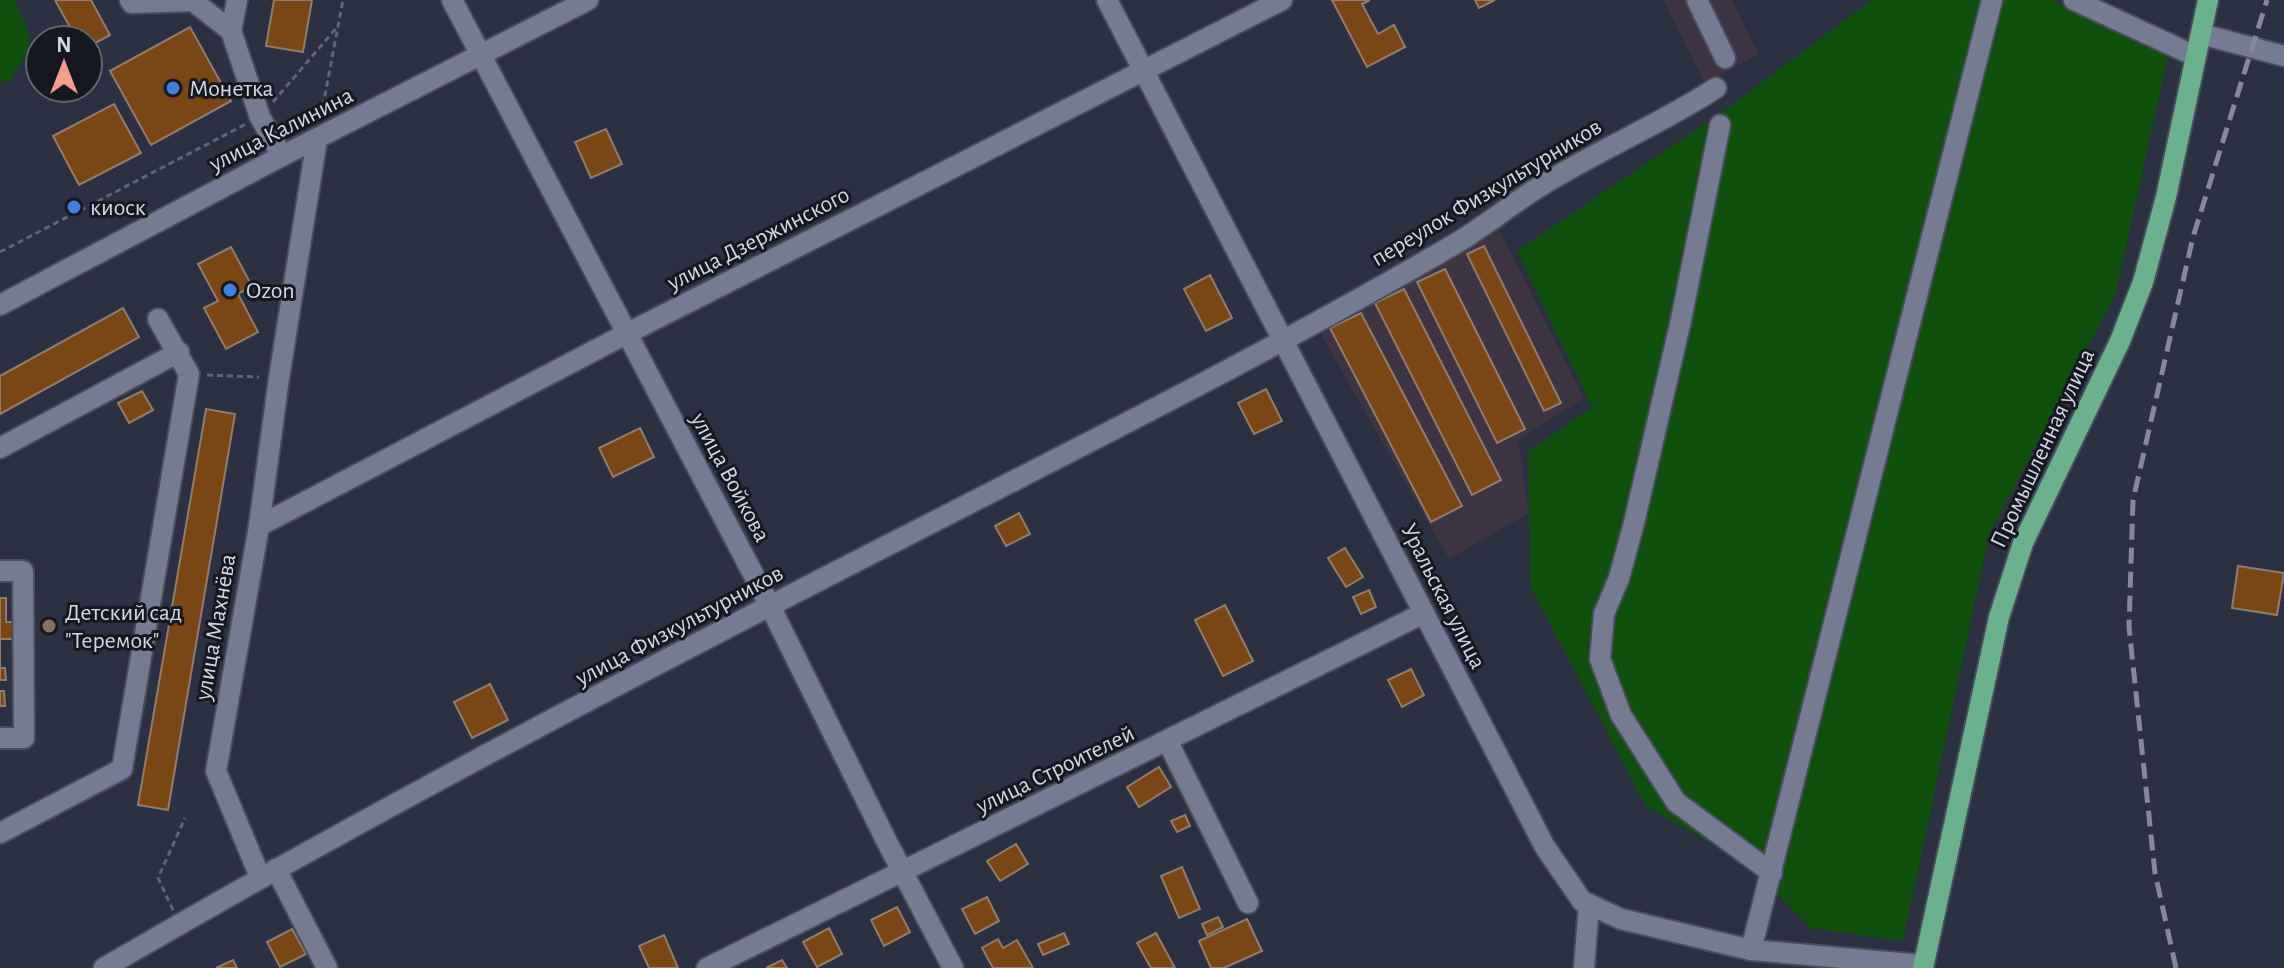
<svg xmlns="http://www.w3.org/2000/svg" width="2284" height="968" viewBox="0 0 2284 968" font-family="'Alegreya Sans',sans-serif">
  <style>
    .industrial { fill: #3d3444 }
    .green { fill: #0f500c }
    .building { fill: #794614; stroke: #927d6d; stroke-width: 2 }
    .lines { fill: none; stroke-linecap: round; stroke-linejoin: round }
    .minor-casing { stroke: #494d5d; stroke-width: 24 }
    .major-casing { stroke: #494d5d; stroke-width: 24 }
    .path { stroke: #616677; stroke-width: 3; stroke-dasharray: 6 4; stroke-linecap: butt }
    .minor { stroke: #757b92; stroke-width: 20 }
    .major { stroke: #6ab18e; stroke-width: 20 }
    .rail { stroke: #858999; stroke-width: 5; stroke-dasharray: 16 8; stroke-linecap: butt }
    .shop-dot { fill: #3f7fe0; stroke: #161821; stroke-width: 3 }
    .education-dot { fill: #8d6e63; stroke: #161821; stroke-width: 3 }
    .labels { text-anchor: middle; stroke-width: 6; stroke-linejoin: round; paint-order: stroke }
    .poi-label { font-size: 24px; fill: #d4d7e4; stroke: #161821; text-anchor: start }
    .street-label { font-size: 24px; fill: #d4d7e4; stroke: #161821 }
  </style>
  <rect width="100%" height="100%" fill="#2b3043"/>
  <g class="industrial">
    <path d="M1663 0H1732L1759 55 1704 82Z"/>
    <path d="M1500 231 1584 398 1518 440 1529 513 1449 559 1319 331Z"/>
  </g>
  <g class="green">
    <path d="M0 0H14C34 39 35 45 9 81L0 82Z"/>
    <path d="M1872 0H2051L2168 56 2116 293 1989 535 1903 941 1811 928 1748 865 1646 806 1530 586 1528 452 1592 407 1517 251 1725 110Z"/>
  </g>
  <g class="building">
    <path d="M55 0H91L110 35 88 47V40H77Z"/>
    <path d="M274 0H312L303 52 266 46Z"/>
    <path d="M1332 0H1370L1362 4 1378 34 1394 25 1405 47 1367 67Z"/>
    <path d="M1475 0H1495L1479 8Z"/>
    <path d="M190 27 231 101 151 145 110 71Z"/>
    <path d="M114 104 141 153 79 185 53 136Z"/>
    <path d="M606 129 622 164 591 178 575 142Z"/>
    <path d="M1484 246 1561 403 1544 411 1467 254Z"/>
    <path d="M231 247 252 286 238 294 258 332 226 349 204 308 218 301 198 264Z"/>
    <path d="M1445 269 1525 429 1497 443 1417 282Z"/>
    <path d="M1210 275 1232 318 1206 331 1184 289Z"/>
    <path d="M1404 289 1501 480 1472 495 1375 303Z"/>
    <path d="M123 308 139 337 0 414V376Z"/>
    <path d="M1361 313 1462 506 1431 522 1330 328Z"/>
    <path d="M1266 389 1282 421 1254 434 1238 403Z"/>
    <path d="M142 391 153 410 129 423 118 403Z"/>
    <path d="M206 409 235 414 168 810 138 805Z"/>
    <path d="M640 428 654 457 613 477 599 448Z"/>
    <path d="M1019 513 1030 534 1006 546 995 526Z"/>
    <path d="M1345 548 1363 577 1346 587 1328 558Z"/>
    <path d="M2238 566 2284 573 2277 615 2232 608Z"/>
    <path d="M1369 590 1376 607 1361 614 1353 597Z"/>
    <path d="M0 598H6V622H15V639H0V668H5L6 680H0Z"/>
    <path d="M1225 605 1253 661 1223 676 1195 620Z"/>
    <path d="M1411 669 1424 695 1402 707 1388 680Z"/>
    <path d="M490 684 508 720 472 738 454 702Z"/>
    <path d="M0 691H4L5 706H0Z"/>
    <path d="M1159 767 1171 787 1139 807 1127 787Z"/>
    <path d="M1185 815 1190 826 1177 832 1171 821Z"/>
    <path d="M1016 844 1028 864 1000 881 987 861Z"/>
    <path d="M1182 867 1200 909 1179 918 1161 876Z"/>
    <path d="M987 897 999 921 975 934 962 909Z"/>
    <path d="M897 907 910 932 884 946 871 920Z"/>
    <path d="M1218 917 1223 927 1207 935 1202 924Z"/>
    <path d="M1247 919 1262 951 1224 968H1211L1199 941Z"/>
    <path d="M829 928 842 954 817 967 803 942Z"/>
    <path d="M292 929 306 954 280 967 267 942Z"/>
    <path d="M1064 933 1069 944 1043 955 1038 944Z"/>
    <path d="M1156 933 1175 968H1151L1137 943Z"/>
    <path d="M664 935 678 968H649L639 946Z"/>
    <path d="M998 939 1003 948 1017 940 1033 968H993L982 948Z"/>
    <path d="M233 960 237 968H216Z"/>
    <path d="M782 960 787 968H766Z"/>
  </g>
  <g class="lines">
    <defs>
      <g id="minor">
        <path d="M130 0 132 3 193 1 231 31 260 117 282 156"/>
        <path d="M452 0 770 606 887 842 953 968"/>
        <path d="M1107 0 1545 847 1582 901 1621 919 1751 950 1923 965"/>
        <path d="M1697 0 1725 58"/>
        <path d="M2074 0 2195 56"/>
        <path d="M231 31 237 0"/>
        <path d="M2201 34 2284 56"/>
        <path d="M1720 125 1681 320 1634 523 1619 578 1604 614 1600 659 1621 715 1676 802 1772 873"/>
        <path d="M0 305 282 156 588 0"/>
        <path d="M0 448 179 352"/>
        <path d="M259 526 626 334 1282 0"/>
        <path d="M0 571H23L24 738H0"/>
        <path d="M1168 742 1248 903"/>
        <path d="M0 833 122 769 189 374 158 319"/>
        <path d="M276 869 327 968"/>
        <path d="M260 877 216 771 259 526 279 378 317 139"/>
        <path d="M1751 950 1992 0"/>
        <path d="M104 968C364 816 632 676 900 539 1087 443 1274 350 1455 244 1484 227 1510 205 1539 187 1596 151 1659 125 1716 88"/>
        <path d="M707 968 1424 613"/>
        <path d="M1584 968 1589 904"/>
      </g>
      <path id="major" d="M1923 968 1999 617 2023 543 2120 341 2143 282 2166 197 2208 0"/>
    </defs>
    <use href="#minor" class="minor-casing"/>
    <use href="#major" class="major-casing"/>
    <g class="path">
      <path d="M273 102 338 26"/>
      <path d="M321 116 343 0"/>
      <path d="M0 252 246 124"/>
      <path d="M207 375 259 377"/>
      <path d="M173 910 158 878 185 818"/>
    </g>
    <use href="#minor" class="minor"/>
    <use href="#major" class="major"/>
    <path class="rail" d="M2176 968 2155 873 2129 627 2133 500 2193 237 2267 0"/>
  </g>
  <g class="shop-dot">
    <circle cx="173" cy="88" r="8"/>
    <circle cx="74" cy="207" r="8"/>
    <circle cx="230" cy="290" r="8"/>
  </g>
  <circle class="education-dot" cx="49" cy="626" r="8"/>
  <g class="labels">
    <g class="poi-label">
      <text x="189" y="96">Монетка</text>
      <text x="90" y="215">киоск</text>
      <text x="246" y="298">Ozon</text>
      <text x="65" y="620">Детский сад<tspan x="65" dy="28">"Теремок"</tspan></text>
    </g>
    <g class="street-label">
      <text transform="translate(281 129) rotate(-27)" y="8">улица Калинина</text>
      <text transform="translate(1486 192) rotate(-31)" y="8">переулок Физкультурников</text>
      <text transform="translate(758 238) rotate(-27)" y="8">улица Дзержинского</text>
      <text transform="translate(2042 448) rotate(-65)" y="8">Промышленная улица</text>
      <text transform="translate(731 477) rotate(62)" y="8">улица Войкова</text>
      <text transform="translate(1444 596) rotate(63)" y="8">Уральская улица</text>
      <text transform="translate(679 625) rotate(-28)" y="8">улица Физкультурников</text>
      <text transform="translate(215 627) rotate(-80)" y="8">улица Махнёва</text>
      <text transform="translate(1055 769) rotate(-26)" y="8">улица Строителей</text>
    </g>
  </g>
  <g transform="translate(64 64)"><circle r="38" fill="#161821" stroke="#62646f" stroke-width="2"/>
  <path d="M0-6L14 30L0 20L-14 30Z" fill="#f49e89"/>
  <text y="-12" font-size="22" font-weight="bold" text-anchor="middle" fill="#d4d7e4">N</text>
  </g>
</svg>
